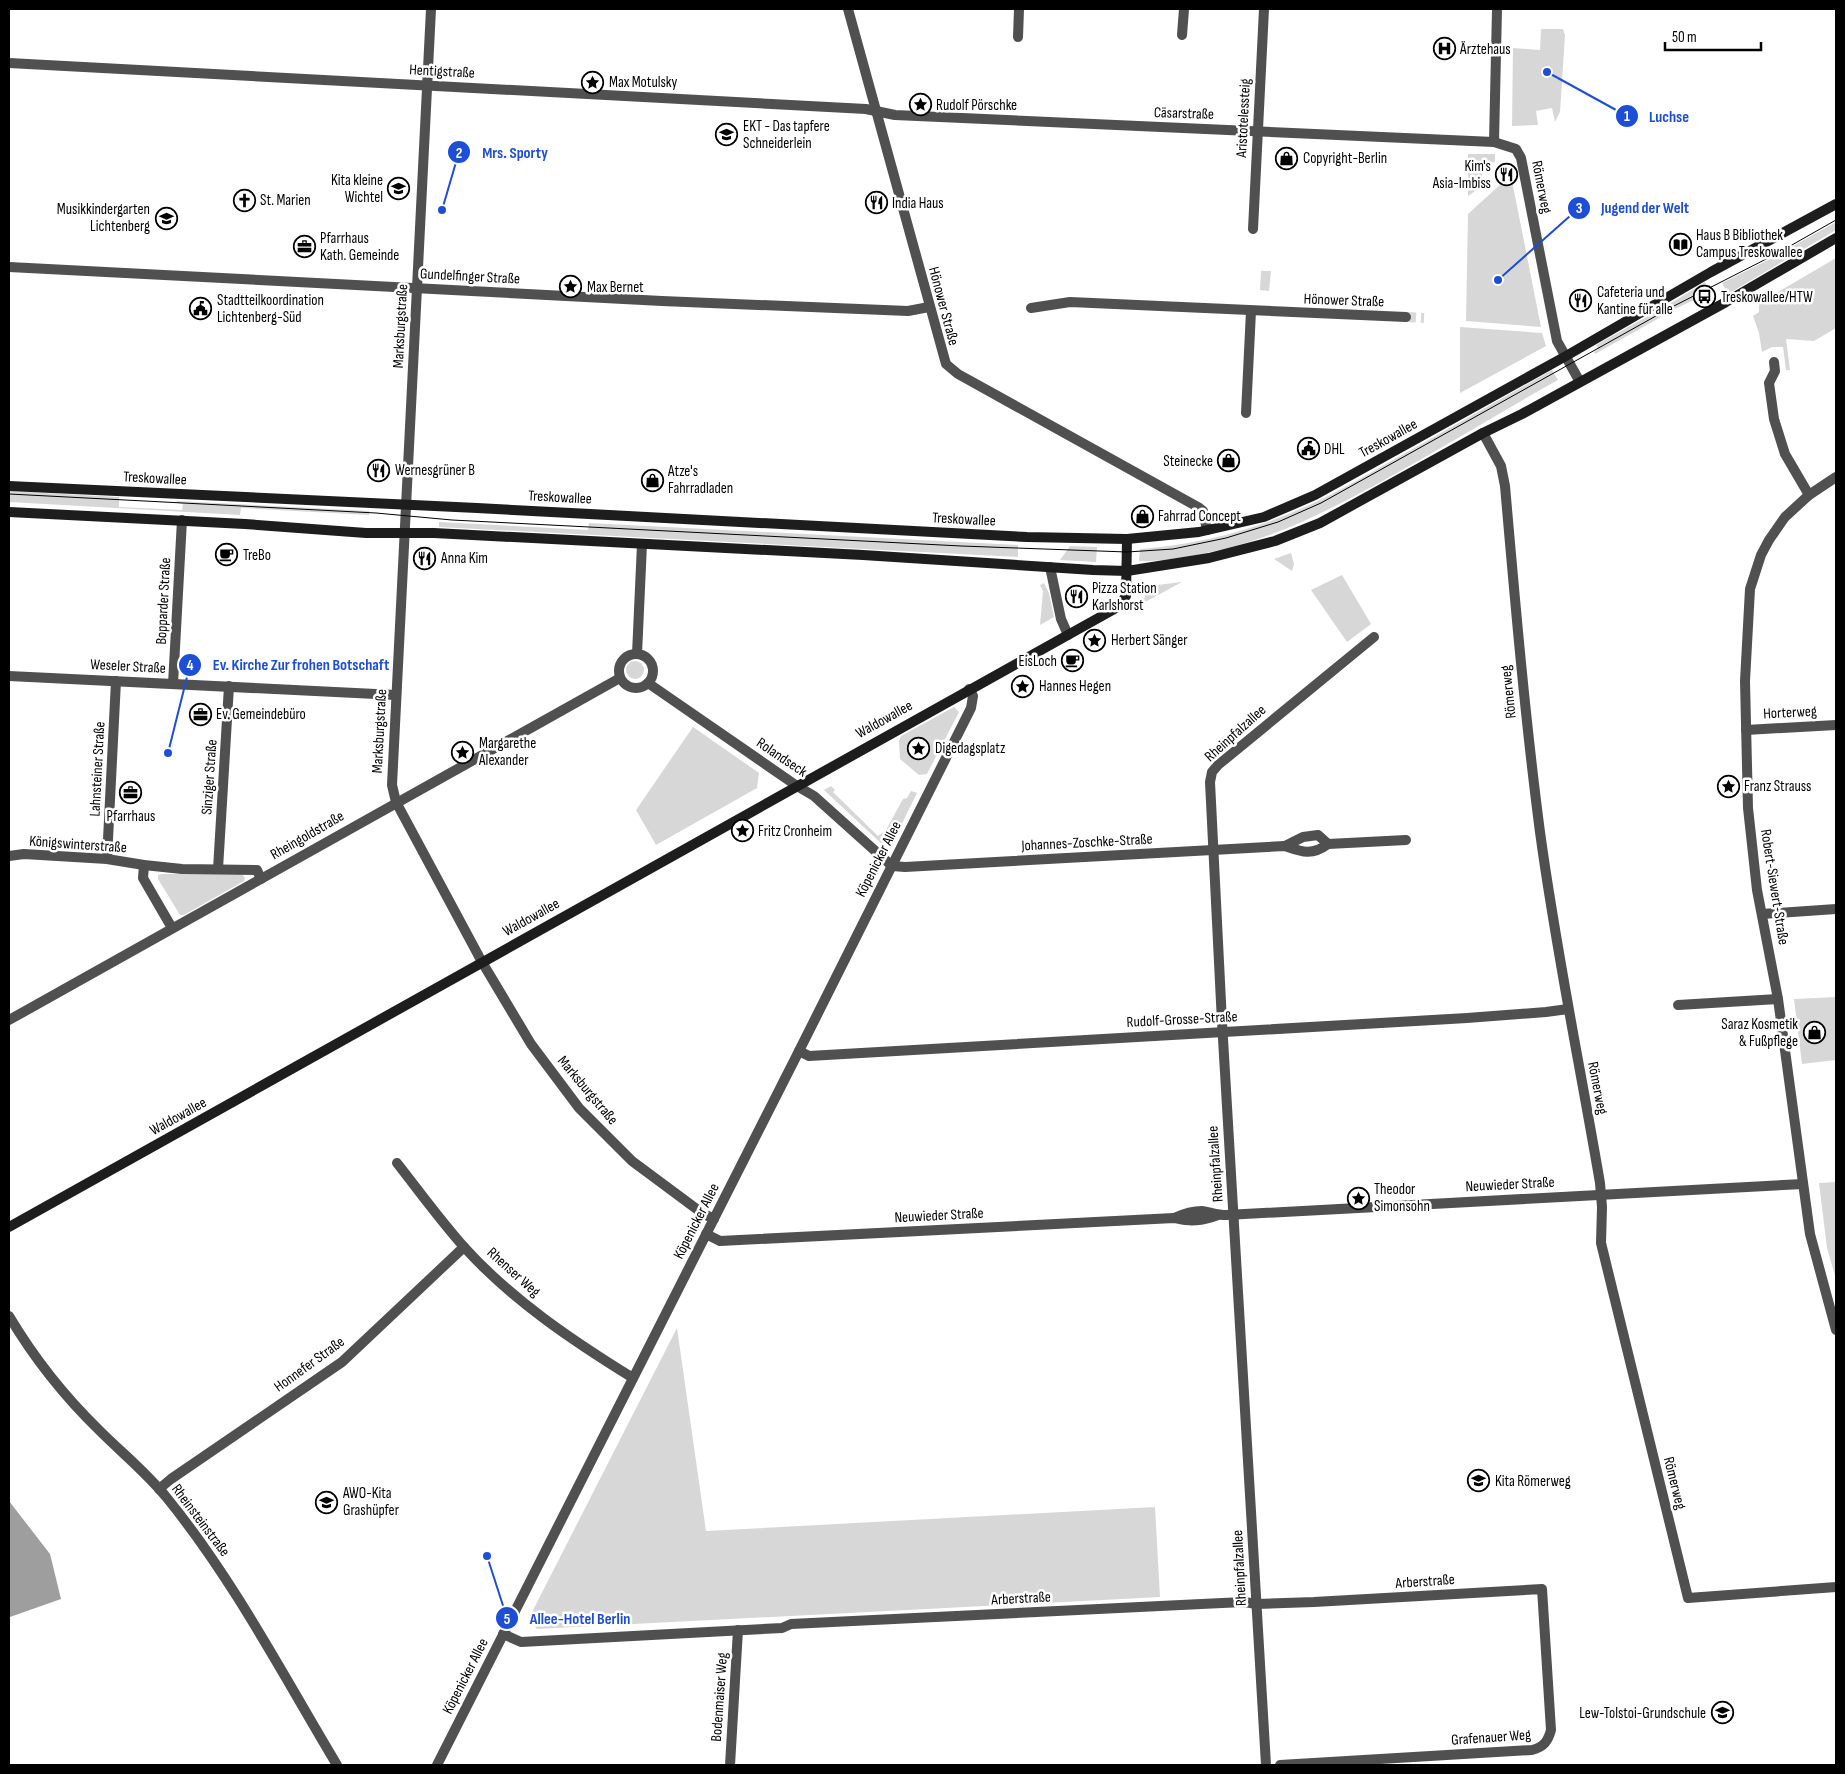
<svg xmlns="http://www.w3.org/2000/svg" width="1845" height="1774" viewBox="0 0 1845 1774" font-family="'Sofia Sans Condensed',sans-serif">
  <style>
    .green { fill: #d7d7d7 }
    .water { fill: #9e9e9e }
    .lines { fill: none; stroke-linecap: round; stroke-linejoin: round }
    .street-tunnel { stroke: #d9d9d9; stroke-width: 10; stroke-dasharray: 10 5; stroke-linecap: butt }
    .street { stroke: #505050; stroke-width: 10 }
    .secondary { stroke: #1d1d1d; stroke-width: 10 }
    .tram { stroke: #000; stroke-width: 1 }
    .labels { text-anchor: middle; stroke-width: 5; stroke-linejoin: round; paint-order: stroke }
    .poi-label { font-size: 15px; fill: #000; stroke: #fff; text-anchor: start }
    .street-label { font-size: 15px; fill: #000; stroke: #fff }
    .leader { fill: none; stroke: #1d4ed8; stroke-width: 2 }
    .callout-dot { fill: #1d4ed8; stroke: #fff; stroke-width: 2 }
    .mark-label { font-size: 15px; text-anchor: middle; font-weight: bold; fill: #fff }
    .callout-label { font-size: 16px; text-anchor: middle; font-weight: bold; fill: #1d4ed8; stroke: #fff; stroke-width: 5; stroke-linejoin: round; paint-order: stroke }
  </style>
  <rect width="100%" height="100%" fill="#fff"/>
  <g class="green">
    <path d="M1541 29H1563L1565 35 1560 112 1555 122 1552 108 1536 111 1538 125 1512 126 1513 48 1540 50Z"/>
    <path d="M1468 154H1495V162L1482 163V186L1468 196Z"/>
    <path d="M1512 181 1541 327 1466 321 1468 214 1503 182Z"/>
    <path d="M1836 222V230L1728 294 1722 283 1770 259Z"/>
    <path d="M1836 258V328L1814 341 1786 339 1790 370H1786L1783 347H1772L1762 352 1759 333 1753 316 1759 312V303Z"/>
    <path d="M1261 271H1271L1269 291 1260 290Z"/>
    <path d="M1705 282 1707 287 1710 285 1713 291 1677 308 1595 354 1594 352 1598 349 1596 345 1668 305Z"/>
    <path d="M1460 327 1542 333 1546 346 1460 393Z"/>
    <path d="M1552 370 1558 380C1506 409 1456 440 1404 469 1334 508 1276 540 1196 555 1177 558 1158 562 1139 561L1140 549C1206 544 1269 526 1328 496 1356 482 1383 465 1411 450 1458 423 1505 397 1552 370Z"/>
    <path d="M9 491 119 497V507L182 510 183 504 176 503 177 501 369 511V515L241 508 240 515 9 502Z"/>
    <path d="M439 522 588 530 589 523 1018 545V557L439 527Z"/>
    <path d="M1070 546 1097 547 1096 562 1060 560Z"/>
    <path d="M1291 553 1294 564 1292 571 1274 559Z"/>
    <path d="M1342 575 1371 624 1347 642 1311 590Z"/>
    <path d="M1182 582 1147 601H1144L1146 589 1149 586Z"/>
    <path d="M1044 583 1049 593 1054 617 1040 625 1043 591 1040 585Z"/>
    <circle cx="635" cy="670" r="9"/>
    <path d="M954 707 959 712 927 774 919 775 900 759 899 741 901 736Z"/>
    <path d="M693 727 759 773 757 788 656 845 636 810Z"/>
    <path d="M831 786 835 790 833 792 878 836 883 832 894 841 890 846H884L824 790Z"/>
    <path d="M911 791 917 793 895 838 886 830 903 799 907 798Z"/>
    <path d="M162 874H242L245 878 244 881 184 915H180L158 879V875Z"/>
    <path d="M1836 997V1060L1802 1064 1794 999Z"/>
    <path d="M1836 1182V1279L1827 1248 1819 1183Z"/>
    <path d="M677 1328 706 1531 1155 1507 1160 1597 537 1629 529 1618Z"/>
  </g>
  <path class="water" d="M9 1501 50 1554 61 1599 10 1617 9 1616Z"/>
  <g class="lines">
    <path class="street-tunnel" d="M1406 317 1424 318"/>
    <g class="street">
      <path d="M431 9 392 785 396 802 482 962 531 1044 579 1108 632 1161 702 1213 714 1219"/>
      <path d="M848 9 946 364 958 374 1198 507 1203 511 1207 530"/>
      <path d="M1182 35 1184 9"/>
      <path d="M1018 37 1019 9"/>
      <path d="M9 63 866 109 895 115 1494 142 1516 149 1521 158 1557 341 1580 382"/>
      <path d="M1494 142 1497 9"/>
      <path d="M1253 229 1264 9"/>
      <path d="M9 267 662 301 908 311 929 307"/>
      <path d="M1031 308 1070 302 1406 317"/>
      <path d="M1774 362 1775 371 1769 383 1774 419 1785 454 1809 495"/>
      <path d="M1246 413 1251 311"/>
      <path d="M1483 433 1501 466 1505 486C1515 601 1525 717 1540 832 1556 950 1580 1066 1600 1183L1602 1207 1601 1243 1688 1598 1836 1587"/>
      <path d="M1836 477 1809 495 1785 517 1769 540 1761 555 1750 589 1745 681 1748 808 1757 890 1778 999 1810 1234 1836 1330"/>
      <path d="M1050 567 1061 619 1068 635"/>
      <circle cx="636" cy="671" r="17"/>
      <path d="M637 654 642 544"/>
      <path d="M9 676 396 695"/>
      <path d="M648 683 797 786 814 796 892 866"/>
      <path d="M173 684 182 520"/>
      <path d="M1746 730 1836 725"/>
      <path d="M1285 846 1303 837 1318 835 1328 844"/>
      <path d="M9 856 24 854 107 859 144 865 182 869 257 870 261 879"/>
      <path d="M107 859 116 681"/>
      <path d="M144 865 143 878 172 928"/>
      <path d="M892 866 905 867 1285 846C1302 852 1312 856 1328 844L1406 840"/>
      <path d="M218 869 229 686"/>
      <path d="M1762 914 1836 909"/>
      <path d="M1678 1005 1778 999"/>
      <path d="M9 1020 620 678"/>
      <path d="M799 1051 809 1056 1467 1018 1546 1012 1568 1009"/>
      <path d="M397 1163C419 1191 440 1220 464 1247 512 1300 573 1341 633 1378"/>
      <path d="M1174 1218C1183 1214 1191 1211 1202 1211 1210 1212 1217 1215 1226 1215L1803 1184"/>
      <path d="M706 1234 720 1241 1174 1218C1190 1222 1202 1221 1218 1215"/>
      <path d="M9 1316C34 1358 65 1397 100 1431 122 1453 147 1473 167 1498 233 1579 283 1675 337 1765"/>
      <path d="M159 1489 171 1479 342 1362 464 1247"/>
      <path d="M503 1634 521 1642 782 1628 791 1624 1222 1603 1245 1602 1256 1604 1314 1602 1542 1589 1551 1730C1548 1741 1544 1747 1532 1750L1280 1765"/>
      <path d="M437 1765 799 1051 971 708 973 696 969 689"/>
      <path d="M730 1765 738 1630"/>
      <path d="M1266 1765 1222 1022 1210 782 1212 772 1218 765 1374 637"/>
    </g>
    <g class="secondary">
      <path d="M9 486 477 508 1027 537 1127 539 1199 532 1264 517 1315 495 1566 356 1711 272 1836 204"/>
      <path d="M9 512 245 524 366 533H434L863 555 1093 570 1127 571 1209 558 1275 541 1320 523 1483 433 1522 414 1726 302 1836 238"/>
      <path d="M9 1227 1118 607 1126 596 1127 539"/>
    </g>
    <path class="tram" d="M9 494 376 513 452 520 961 546 1127 552 1173 549 1226 538 1278 522 1321 503 1672 307 1776 254 1836 220"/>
  </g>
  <defs>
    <symbol id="hospital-ring" viewBox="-11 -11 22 22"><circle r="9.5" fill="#fff" stroke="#000" stroke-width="1.5"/><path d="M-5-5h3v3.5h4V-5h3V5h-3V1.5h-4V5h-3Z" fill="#000"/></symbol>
    <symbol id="sight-ring" viewBox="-11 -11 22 22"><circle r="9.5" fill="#fff" stroke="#000" stroke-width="1.5"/><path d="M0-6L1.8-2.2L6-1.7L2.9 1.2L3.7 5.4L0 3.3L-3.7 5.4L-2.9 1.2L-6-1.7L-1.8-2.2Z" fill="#000"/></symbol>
    <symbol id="school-ring" viewBox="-11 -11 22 22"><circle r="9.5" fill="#fff" stroke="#000" stroke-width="1.5"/><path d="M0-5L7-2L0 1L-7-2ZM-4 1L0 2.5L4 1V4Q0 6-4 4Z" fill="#000"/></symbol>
    <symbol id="shop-ring" viewBox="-11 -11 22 22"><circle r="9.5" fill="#fff" stroke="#000" stroke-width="1.5"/><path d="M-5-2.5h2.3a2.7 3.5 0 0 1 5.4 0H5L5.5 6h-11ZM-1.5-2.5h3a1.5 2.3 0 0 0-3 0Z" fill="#000"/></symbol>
    <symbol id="restaurant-ring" viewBox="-11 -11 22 22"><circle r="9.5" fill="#fff" stroke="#000" stroke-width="1.5"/><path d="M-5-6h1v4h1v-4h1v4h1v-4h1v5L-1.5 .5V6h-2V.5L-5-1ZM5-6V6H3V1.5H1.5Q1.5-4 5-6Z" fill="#000"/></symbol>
    <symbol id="church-ring" viewBox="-11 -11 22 22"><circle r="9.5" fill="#fff" stroke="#000" stroke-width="1.5"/><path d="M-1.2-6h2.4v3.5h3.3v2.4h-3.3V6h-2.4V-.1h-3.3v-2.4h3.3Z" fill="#000"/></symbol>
    <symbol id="library-ring" viewBox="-11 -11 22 22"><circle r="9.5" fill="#fff" stroke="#000" stroke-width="1.5"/><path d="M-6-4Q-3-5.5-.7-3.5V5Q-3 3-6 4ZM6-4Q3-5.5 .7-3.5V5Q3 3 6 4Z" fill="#000"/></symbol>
    <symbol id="office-ring" viewBox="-11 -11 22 22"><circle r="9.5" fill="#fff" stroke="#000" stroke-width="1.5"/><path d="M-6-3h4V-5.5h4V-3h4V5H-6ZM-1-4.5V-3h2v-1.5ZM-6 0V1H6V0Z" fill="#000"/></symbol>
    <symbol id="bus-ring" viewBox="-11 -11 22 22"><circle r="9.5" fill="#fff" stroke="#000" stroke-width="1.5"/><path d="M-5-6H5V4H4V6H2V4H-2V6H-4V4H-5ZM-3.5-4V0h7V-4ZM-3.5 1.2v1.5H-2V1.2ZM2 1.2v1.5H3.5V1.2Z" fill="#000"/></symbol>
    <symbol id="civic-ring" viewBox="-11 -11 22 22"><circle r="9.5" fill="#fff" stroke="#000" stroke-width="1.5"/><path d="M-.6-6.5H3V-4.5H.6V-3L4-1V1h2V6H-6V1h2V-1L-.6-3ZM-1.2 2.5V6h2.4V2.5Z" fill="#000"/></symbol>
    <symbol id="cafe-ring" viewBox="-11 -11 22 22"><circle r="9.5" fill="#fff" stroke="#000" stroke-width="1.5"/><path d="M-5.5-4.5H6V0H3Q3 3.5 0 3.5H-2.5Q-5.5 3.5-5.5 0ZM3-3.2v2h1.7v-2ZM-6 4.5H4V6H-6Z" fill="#000"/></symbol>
  </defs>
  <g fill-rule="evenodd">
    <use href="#hospital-ring" x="1432" y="36" width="25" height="25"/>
    <use href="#sight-ring" x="580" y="70" width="25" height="25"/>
    <use href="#sight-ring" x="908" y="92" width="25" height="25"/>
    <use href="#school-ring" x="714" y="122" width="25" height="25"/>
    <use href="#shop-ring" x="1274" y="146" width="25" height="25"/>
    <use href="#restaurant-ring" x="1494" y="162" width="25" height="25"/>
    <use href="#school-ring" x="386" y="176" width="25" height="25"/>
    <use href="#church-ring" x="232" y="188" width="25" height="25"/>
    <use href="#restaurant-ring" x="864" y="190" width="25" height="25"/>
    <use href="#school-ring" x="154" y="206" width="25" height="25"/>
    <use href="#library-ring" x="1668" y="232" width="25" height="25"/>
    <use href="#office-ring" x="292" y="234" width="25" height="25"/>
    <use href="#sight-ring" x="558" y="274" width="25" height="25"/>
    <use href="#bus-ring" x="1692" y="284" width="25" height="25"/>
    <use href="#restaurant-ring" x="1568" y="288" width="25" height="25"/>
    <use href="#civic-ring" x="188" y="296" width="25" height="25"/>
    <use href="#civic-ring" x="1296" y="436" width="25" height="25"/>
    <use href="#shop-ring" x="1216" y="448" width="25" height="25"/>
    <use href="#restaurant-ring" x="366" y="458" width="25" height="25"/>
    <use href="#shop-ring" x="640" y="468" width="25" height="25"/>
    <use href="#shop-ring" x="1130" y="504" width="25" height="25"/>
    <use href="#cafe-ring" x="214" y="542" width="25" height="25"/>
    <use href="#restaurant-ring" x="412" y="546" width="25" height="25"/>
    <use href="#restaurant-ring" x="1064" y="584" width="25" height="25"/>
    <use href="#sight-ring" x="1082" y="628" width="25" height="25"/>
    <use href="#cafe-ring" x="1060" y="648" width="25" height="25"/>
    <use href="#sight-ring" x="1010" y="674" width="25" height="25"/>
    <use href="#office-ring" x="188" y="702" width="25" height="25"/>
    <use href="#sight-ring" x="906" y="736" width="25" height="25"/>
    <use href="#sight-ring" x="450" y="740" width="25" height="25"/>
    <use href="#sight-ring" x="1716" y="774" width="25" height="25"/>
    <use href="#office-ring" x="118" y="780" width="25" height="25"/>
    <use href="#sight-ring" x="730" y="818" width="25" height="25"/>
    <use href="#shop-ring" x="1802" y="1020" width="25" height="25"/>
    <use href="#sight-ring" x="1346" y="1186" width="25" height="25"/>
    <use href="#school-ring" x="1466" y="1468" width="25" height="25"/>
    <use href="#school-ring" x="314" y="1490" width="25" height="25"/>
    <use href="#school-ring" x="1710" y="1700" width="25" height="25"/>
  </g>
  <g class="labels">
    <g class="poi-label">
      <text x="1460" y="54">Ärztehaus</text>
      <text x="609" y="87">Max Motulsky</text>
      <text x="936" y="110">Rudolf Pörschke</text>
      <text x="743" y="131">EKT - Das tapfere<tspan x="743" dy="17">Schneiderlein</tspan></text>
      <text x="1303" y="163">Copyright-Berlin</text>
      <text x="1491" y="171" text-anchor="end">Kim's<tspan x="1491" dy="17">Asia-Imbiss</tspan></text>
      <text x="383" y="185" text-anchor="end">Kita kleine<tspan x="383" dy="17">Wichtel</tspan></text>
      <text x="260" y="205">St. Marien</text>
      <text x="892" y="208">India Haus</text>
      <text x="150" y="214" text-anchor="end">Musikkindergarten<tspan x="150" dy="17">Lichtenberg</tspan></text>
      <text x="1696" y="240">Haus B Bibliothek<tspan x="1696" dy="17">Campus Treskowallee</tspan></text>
      <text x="320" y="243">Pfarrhaus<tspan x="320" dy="17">Kath. Gemeinde</tspan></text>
      <text x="587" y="292">Max Bernet</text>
      <text x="1597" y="297">Cafeteria und<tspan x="1597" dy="17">Kantine für alle</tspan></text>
      <text x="1721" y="302">Treskowallee/HTW</text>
      <text x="217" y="305">Stadtteilkoordination<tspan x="217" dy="17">Lichtenberg-Süd</tspan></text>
      <text x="1324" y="454">DHL</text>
      <text x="1213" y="466" text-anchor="end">Steinecke</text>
      <text x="395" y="475">Wernesgrüner B</text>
      <text x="668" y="476">Atze's<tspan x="668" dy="17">Fahrradladen</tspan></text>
      <text x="1158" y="521">Fahrrad Concept</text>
      <text x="243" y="560">TreBo</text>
      <text x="441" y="563">Anna Kim</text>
      <text x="1092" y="593">Pizza Station<tspan x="1092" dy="17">Karlshorst</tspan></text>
      <text x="1111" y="645">Herbert Sänger</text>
      <text x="1057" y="666" text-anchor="end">EisLoch</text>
      <text x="1039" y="691">Hannes Hegen</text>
      <text x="216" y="719">Ev. Gemeindebüro</text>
      <text x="479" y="748">Margarethe<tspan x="479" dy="17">Alexander</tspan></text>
      <text x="935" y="753">Digedagsplatz</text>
      <text x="1744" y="791">Franz Strauss</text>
      <text x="131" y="821" text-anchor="middle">Pfarrhaus</text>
      <text x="758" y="836">Fritz Cronheim</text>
      <text x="1798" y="1029" text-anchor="end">Saraz Kosmetik<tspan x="1798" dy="17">&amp; Fußpflege</tspan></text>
      <text x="1374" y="1194">Theodor<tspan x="1374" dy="17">Simonsohn</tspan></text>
      <text x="1495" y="1486">Kita Römerweg</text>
      <text x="343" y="1498">AWO-Kita<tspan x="343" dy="17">Grashüpfer</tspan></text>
      <text x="1706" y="1718" text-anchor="end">Lew-Tolstoi-Grundschule</text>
    </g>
    <g class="street-label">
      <text transform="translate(442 71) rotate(3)" y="5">Hentigstraße</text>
      <text transform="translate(1184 113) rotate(2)" y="5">Cäsarstraße</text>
      <text transform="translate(1243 118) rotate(-87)" y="5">Aristotelessteig</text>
      <text transform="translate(1542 187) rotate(79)" y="5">Römerweg</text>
      <text transform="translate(470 276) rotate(3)" y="5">Gundelfinger Straße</text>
      <text transform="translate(1344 300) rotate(2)" y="5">Hönower Straße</text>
      <text transform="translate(944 306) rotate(75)" y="5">Hönower Straße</text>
      <text transform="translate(400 326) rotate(-87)" y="5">Marksburgstraße</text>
      <text transform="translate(1388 438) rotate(-29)" y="5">Treskowallee</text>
      <text transform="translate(155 478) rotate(3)" y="5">Treskowallee</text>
      <text transform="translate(560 497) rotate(3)" y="5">Treskowallee</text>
      <text transform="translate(964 519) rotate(3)" y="5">Treskowallee</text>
      <text transform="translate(163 601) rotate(-87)" y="5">Bopparder Straße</text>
      <text transform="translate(128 666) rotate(3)" y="5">Weseler Straße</text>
      <text transform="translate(1508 692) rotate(-96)" y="5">Römerweg</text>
      <text transform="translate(1790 712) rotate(-3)" y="5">Horterweg</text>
      <text transform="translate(884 719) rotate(-29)" y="5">Waldowallee</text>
      <text transform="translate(379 731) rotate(-87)" y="5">Marksburgstraße</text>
      <text transform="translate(1235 733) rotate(-42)" y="5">Rheinpfalzallee</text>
      <text transform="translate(782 757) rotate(34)" y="5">Rolandseck</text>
      <text transform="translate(97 769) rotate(-87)" y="5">Lahnsteiner Straße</text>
      <text transform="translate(209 777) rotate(-86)" y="5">Sinziger Straße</text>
      <text transform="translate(307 835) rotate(-30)" y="5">Rheingoldstraße</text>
      <text transform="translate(1087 842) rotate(-3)" y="5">Johannes-Zoschke-Straße</text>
      <text transform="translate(78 844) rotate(4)" y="5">Königswinterstraße</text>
      <text transform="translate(878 859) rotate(-63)" y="5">Köpenicker Allee</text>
      <text transform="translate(1775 887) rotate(81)" y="5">Robert-Siewert-Straße</text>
      <text transform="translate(531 917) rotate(-29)" y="5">Waldowallee</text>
      <text transform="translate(1182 1019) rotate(-3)" y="5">Rudolf-Grosse-Straße</text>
      <text transform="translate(1598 1088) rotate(79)" y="5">Römerweg</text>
      <text transform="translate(588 1090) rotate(50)" y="5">Marksburgstraße</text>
      <text transform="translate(178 1116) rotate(-29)" y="5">Waldowallee</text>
      <text transform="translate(1215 1164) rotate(-94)" y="5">Rheinpfalzallee</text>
      <text transform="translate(1510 1184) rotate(-3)" y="5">Neuwieder Straße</text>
      <text transform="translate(939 1215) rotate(-3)" y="5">Neuwieder Straße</text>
      <text transform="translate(696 1221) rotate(-63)" y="5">Köpenicker Allee</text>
      <text transform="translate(514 1272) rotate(42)" y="5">Rhenser Weg</text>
      <text transform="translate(309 1364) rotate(-36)" y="5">Honnefer Straße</text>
      <text transform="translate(1675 1483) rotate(76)" y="5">Römerweg</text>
      <text transform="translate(201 1520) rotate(53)" y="5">Rheinsteinstraße</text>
      <text transform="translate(1239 1568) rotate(-93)" y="5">Rheinpfalzallee</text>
      <text transform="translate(1425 1581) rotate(-4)" y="5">Arberstraße</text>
      <text transform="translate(1021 1598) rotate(-3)" y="5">Arberstraße</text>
      <text transform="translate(465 1676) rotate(-63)" y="5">Köpenicker Allee</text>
      <text transform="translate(719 1697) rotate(-86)" y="5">Bodenmaiser Weg</text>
      <text transform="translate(1491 1737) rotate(-4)" y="5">Grafenauer Weg</text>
    </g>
  </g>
  <path class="leader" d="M1547 72L1627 116M442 210L459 152M1498 280L1579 208M168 753L190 665M487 1556L507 1618"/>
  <g class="callout-dot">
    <circle cx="1547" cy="72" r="5"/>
    <circle cx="442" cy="210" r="5"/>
    <circle cx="1498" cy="280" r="5"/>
    <circle cx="168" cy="753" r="5"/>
    <circle cx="487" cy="1556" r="5"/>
    <circle cx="1627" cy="116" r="12"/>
    <circle cx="459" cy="152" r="12"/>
    <circle cx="1579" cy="208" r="12"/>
    <circle cx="190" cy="665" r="12"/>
    <circle cx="507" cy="1618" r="12"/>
  </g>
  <g class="mark-label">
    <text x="1627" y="121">1</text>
    <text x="459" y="158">2</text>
    <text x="1579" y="213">3</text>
    <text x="190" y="670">4</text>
    <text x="507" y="1624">5</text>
  </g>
  <g class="callout-label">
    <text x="1669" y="122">Luchse</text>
    <text x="515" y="158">Mrs. Sporty</text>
    <text x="1645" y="213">Jugend der Welt</text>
    <text x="301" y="670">Ev. Kirche Zur frohen Botschaft</text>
    <text x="580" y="1624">Allee-Hotel Berlin</text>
  </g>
  <rect width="1845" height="1774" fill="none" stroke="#000000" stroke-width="20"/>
  <path d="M1665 42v8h96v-8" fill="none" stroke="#000000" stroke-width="2.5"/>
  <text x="1672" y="42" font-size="15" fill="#000000" stroke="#ffffff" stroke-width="4" paint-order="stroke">50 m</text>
</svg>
